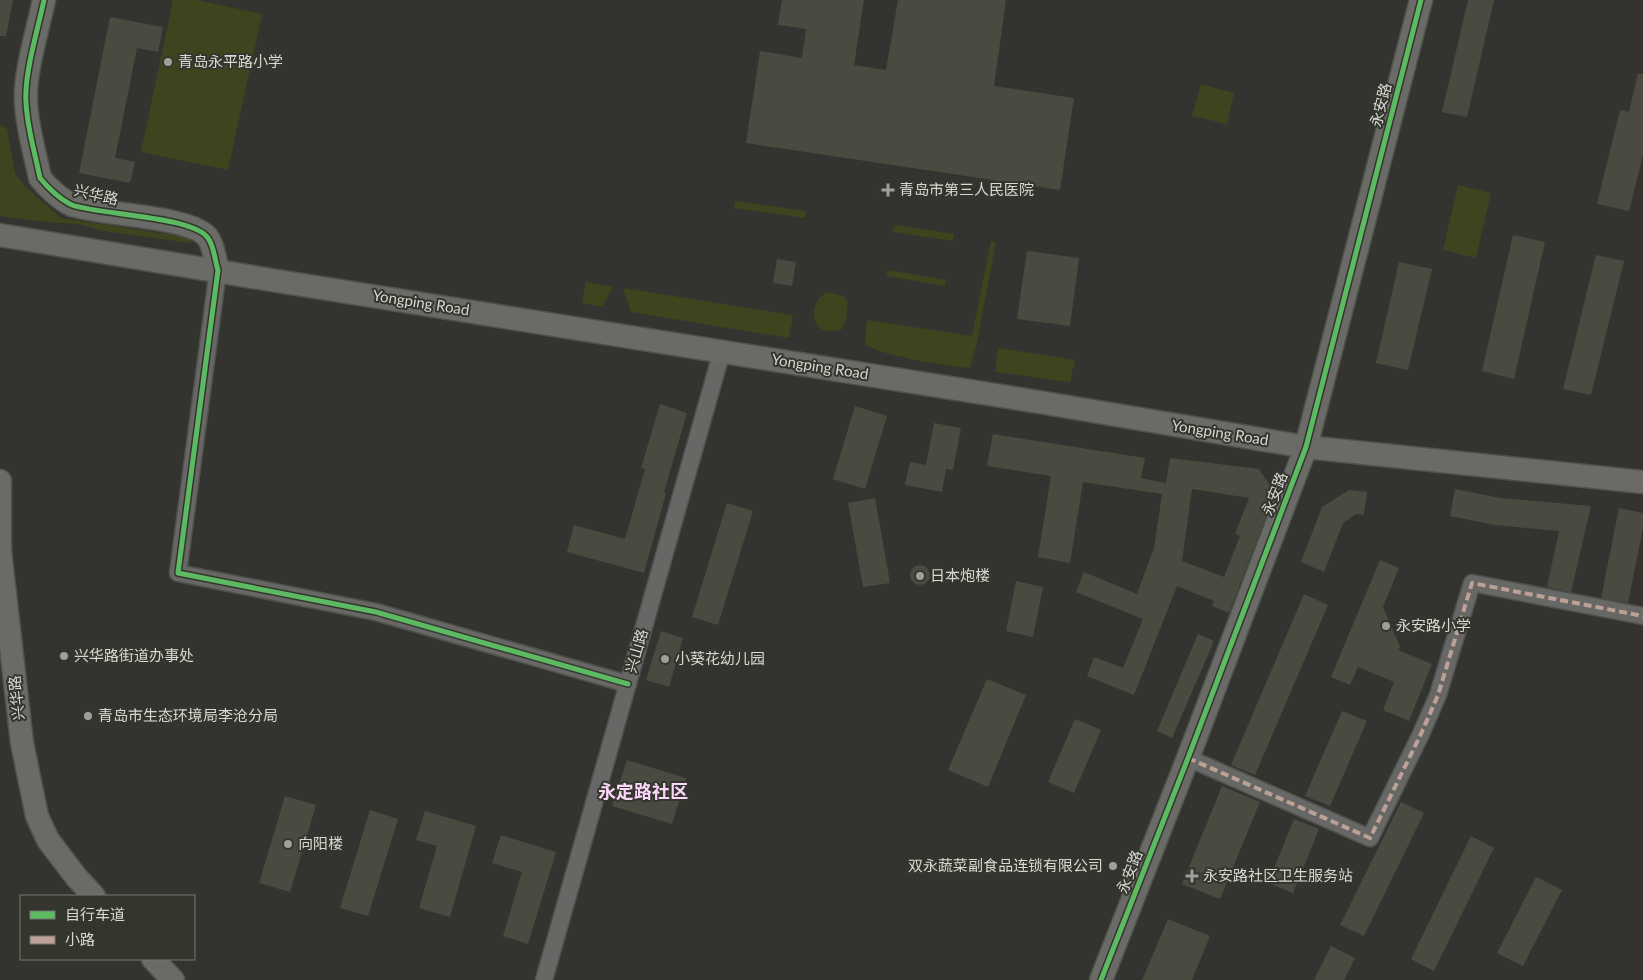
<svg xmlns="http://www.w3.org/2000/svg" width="1643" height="980" viewBox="0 0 1643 980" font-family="Lato,'Noto Sans SC',sans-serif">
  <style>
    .green { fill: #3e441e }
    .building { fill: #494b40; fill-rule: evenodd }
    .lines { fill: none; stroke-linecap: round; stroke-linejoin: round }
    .street-casing { stroke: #50514d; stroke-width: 19 }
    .secondary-casing { stroke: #50514d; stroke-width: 25 }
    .street { stroke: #676865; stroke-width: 16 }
    .secondary { stroke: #6a6b66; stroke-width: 22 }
    .quiet { stroke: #bda197; stroke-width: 4; stroke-dasharray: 8 4; stroke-linecap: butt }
    .cycleway-casing { stroke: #34362e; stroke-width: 8 }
    .cycleway { stroke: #5cba63; stroke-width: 5 }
    .poi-dot { fill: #9e9f9a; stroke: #34362e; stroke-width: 2 }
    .labels { text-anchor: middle; stroke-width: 4; stroke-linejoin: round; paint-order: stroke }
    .poi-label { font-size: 15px; fill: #d7d8d3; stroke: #34362e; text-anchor: start }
    .street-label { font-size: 15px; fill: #d7d8d3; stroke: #34362e }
    .quarter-label { font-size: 18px; font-weight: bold; fill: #fad6f8; stroke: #34362e }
  </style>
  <rect width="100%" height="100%" fill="#333430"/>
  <g class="green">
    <path d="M173 0H197L262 14 228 170 141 152Z"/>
    <path d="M1201 84 1234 93 1227 124 1192 116Z"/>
    <path d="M0 124 7 129 15 173 26 187 61 218 193 238 190 243 103 231 78 224 45 222 0 216Z"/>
    <path d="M1458 185 1491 193 1476 258 1443 250Z"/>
    <path d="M735 201 806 211 805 218 734 208Z"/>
    <path d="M894 225 954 234 953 241 893 232Z"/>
    <path d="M991 241 996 242 977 342 970 368C951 367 877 355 865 344L867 320 972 336Z"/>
    <path d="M887 270 946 280 945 286 887 276Z"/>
    <path d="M586 282 613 287 602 307 582 303Z"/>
    <path d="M623 288 793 315 789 338 631 312Z"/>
    <path d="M828 292 840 295 846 298C849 308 847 319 842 329 806 341 808 299 828 292Z"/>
    <path d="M998 348 1075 360 1070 382 995 372Z"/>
  </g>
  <g class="building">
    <path d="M0 0H13L6 36H0Z"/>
    <path d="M782 0H864L854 65 886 70 898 0H1006L994 86 1074 98 1060 190 746 143 760 51 802 58 806 29 778 25Z"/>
    <path d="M1468 0H1494L1467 117 1442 112Z"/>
    <path d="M110 17 163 27 158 52 137 48 115 158 135 162 130 183 79 173Z"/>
    <path d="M1638 73 1643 74V155L1629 211 1597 204 1620 110 1629 112Z"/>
    <path d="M1513 235 1545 242 1514 379 1482 371Z"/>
    <path d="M1027 251 1079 258 1070 326 1017 319Z"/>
    <path d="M1596 255 1624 261 1591 395 1563 389Z"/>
    <path d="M777 259 796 262 792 286 773 283Z"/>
    <path d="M1399 262 1432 269 1408 370 1376 363Z"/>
    <path d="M660 404 687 413 664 492 666 493 644 573 567 552 574 525 625 539 645 469 641 468Z"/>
    <path d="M855 406 887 416 865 489 833 479Z"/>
    <path d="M934 423 961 428 953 470 946 469 942 492 905 485 910 462 926 465Z"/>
    <path d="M993 434 1145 458 1141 478 1166 483 1170 458 1259 469 1275 493 1229 613 1212 606 1214 601 1177 586 1134 695 1087 676 1094 657 1123 668 1143 619 1076 592 1084 572 1137 594 1154 548 1162 494 1083 482 1070 563 1038 557 1051 476 987 466ZM1192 489 1249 498 1235 534 1240 536 1224 577 1182 561Z"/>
    <path d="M1455 489 1500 498 1591 506 1571 592 1547 587 1559 531 1495 525 1450 516Z"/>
    <path d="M1349 490 1367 492 1364 515 1356 514 1343 523 1324 572 1301 562 1322 507Z"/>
    <path d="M875 498 890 583 863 587 848 503Z"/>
    <path d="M727 503 753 511 718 625 692 617Z"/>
    <path d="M1619 508 1643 513V528L1628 603 1601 598Z"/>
    <path d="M1380 560 1399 568 1383 607 1400 647 1398 650 1432 664 1409 721 1383 710 1394 682 1358 667 1350 685 1331 677Z"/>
    <circle cx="920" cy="575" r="10"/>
    <path d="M1016 581 1043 587 1033 637 1006 631Z"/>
    <path d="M1304 594 1328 605 1255 775 1231 765Z"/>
    <path d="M661 631 683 638 669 687 646 680Z"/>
    <path d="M1198 634 1214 641 1172 738 1157 731Z"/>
    <path d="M987 679 1026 695 988 787 948 770Z"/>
    <path d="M1342 711 1367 721 1330 806 1305 796Z"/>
    <path d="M1075 719 1101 730 1074 793 1048 782Z"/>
    <path d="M627 760 686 778 672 824 612 806Z"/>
    <path d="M1222 786 1260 802 1220 899 1182 884Z"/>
    <path d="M285 796 316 805 290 892 259 883Z"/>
    <path d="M1401 802 1424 813 1364 936 1340 925Z"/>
    <path d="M370 810 398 819 368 916 340 908Z"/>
    <path d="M425 811 476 826 450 917 419 908 437 846 416 840Z"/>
    <path d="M1294 819 1319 829 1293 893 1268 883Z"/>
    <path d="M501 835 556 852 528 944 503 936 522 872 492 863Z"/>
    <path d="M1471 836 1494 848 1434 971 1411 959Z"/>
    <path d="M1536 877 1562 890 1523 966 1497 953Z"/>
    <path d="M1168 919 1210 936 1192 980H1142Z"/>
    <path d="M1331 946 1355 958 1344 980H1314Z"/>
  </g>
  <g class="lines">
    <defs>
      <g id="street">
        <path d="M218 270 178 573 376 612 628 684"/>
        <path d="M1188 758 1370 838 1421 734 1438 695 1472 583 1643 616"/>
        <path d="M544 980 722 351"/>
      </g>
      <g id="secondary">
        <path d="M44 0C38 29 24 74 26 102 27 128 35 153 40 178 48 188 61 200 72 205 100 215 193 216 208 238 214 246 215 261 218 270"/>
        <path d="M0 235 271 280 1039 402 1306 447 1643 482"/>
        <path d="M0 481V551L22 743 37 816 48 840 77 878 94 896"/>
        <path d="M153 959 173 980"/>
        <path d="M1101 980 1188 758 1306 447 1421 0"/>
      </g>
    </defs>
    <use href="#street" class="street-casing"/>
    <use href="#secondary" class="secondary-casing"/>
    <use href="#street" class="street"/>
    <use href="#secondary" class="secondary"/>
    <path class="quiet" d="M1188 758 1370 838 1421 734 1438 695 1472 583 1643 616"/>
    <defs>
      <g id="cycleway">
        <path d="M44 0C38 29 24 74 26 102 27 128 35 153 40 178 48 188 61 200 72 205 100 215 193 216 208 238 214 246 215 261 218 270L178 573 376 612 628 684"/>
        <path d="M1101 980 1188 758 1306 447 1421 0"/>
      </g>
    </defs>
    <use href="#cycleway" class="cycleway-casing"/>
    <use href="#cycleway" class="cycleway"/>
  </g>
  <g class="poi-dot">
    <circle cx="168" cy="62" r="5"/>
    <path d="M885.5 182.5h5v5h5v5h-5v5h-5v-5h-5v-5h5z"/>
    <circle cx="920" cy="576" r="5"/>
    <circle cx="1386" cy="626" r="5"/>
    <circle cx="64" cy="656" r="5"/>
    <circle cx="665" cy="659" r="5"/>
    <circle cx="88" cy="716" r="5"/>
    <circle cx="288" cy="844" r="5"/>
    <circle cx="1113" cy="866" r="5"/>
    <path d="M1189.5 868.5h5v5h5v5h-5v5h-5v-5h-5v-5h5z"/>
  </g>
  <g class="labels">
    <g class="poi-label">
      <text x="178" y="67">青岛永平路小学</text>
      <text x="899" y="195">青岛市第三人民医院</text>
      <text x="930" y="581">日本炮楼</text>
      <text x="1396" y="631">永安路小学</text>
      <text x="74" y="661">兴华路街道办事处</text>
      <text x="675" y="664">小葵花幼儿园</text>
      <text x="98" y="721">青岛市生态环境局李沧分局</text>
      <text x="298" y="849">向阳楼</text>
      <text x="1103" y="871" text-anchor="end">双永蔬菜副食品连锁有限公司</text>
      <text x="1203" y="881">永安路社区卫生服务站</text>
    </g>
    <g class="street-label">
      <text transform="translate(1381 105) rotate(-76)" y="5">永安路</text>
      <text transform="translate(96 195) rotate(13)" y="5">兴华路</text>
      <text transform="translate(421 303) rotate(9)" y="5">Yongping Road</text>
      <text transform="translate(820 367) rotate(9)" y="5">Yongping Road</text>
      <text transform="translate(1220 433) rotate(9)" y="5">Yongping Road</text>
      <text transform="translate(1275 494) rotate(-69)" y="5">永安路</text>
      <text transform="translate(637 651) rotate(-74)" y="5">兴山路</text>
      <text transform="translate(17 698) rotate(-96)" y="5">兴华路</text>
      <text transform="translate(1130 872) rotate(-69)" y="5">永安路</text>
    </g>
    <g class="quarter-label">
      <text x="643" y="798">永定路社区</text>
    </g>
  </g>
  <rect x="20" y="895" width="175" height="65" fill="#34362e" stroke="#757770"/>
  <rect x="30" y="911" width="25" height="8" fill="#5cba63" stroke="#757770"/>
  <text x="65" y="920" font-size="15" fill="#d7d8d3">自行车道</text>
  <rect x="30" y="936" width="25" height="8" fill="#bda197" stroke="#757770"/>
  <text x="65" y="945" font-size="15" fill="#d7d8d3">小路</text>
</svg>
